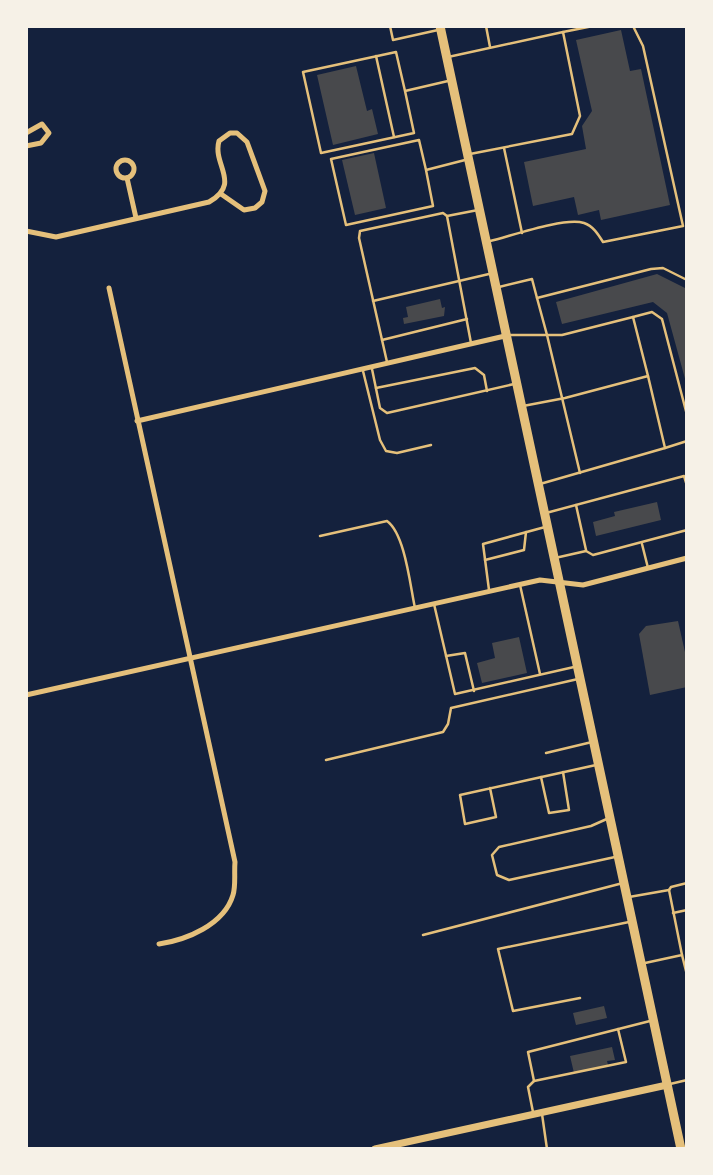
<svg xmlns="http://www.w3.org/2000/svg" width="713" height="1175" viewBox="0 0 713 1175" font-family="'Noto Sans',sans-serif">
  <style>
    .building { fill: #48494c }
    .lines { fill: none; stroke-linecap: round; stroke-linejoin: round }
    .service { stroke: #e5c07b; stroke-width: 2.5 }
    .minor { stroke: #e5c07b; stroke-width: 5 }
    .tertiary { stroke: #e5c07b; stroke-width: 7 }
    .primary { stroke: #e5c07b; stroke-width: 9 }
  </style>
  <rect width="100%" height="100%" fill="#14213d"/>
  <g class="building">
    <path d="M621 30 630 71 641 69 670 205 601 220 599 210 578 215 574 197 533 206 524 162 586 149 582 126 592 111 576 40Z"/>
    <path d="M356 66 367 111 372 109 378 134 333 145 317 75Z"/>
    <path d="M374 153 386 208 355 215 342 160Z"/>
    <path d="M657 274 687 289V386L667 313 653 302 562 324 556 302Z"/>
    <path d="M440 299 442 308 445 307 444 316 404 324 403 318 408 317 406 307Z"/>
    <path d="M657 502 661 520 596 536 593 522 615 516 614 512Z"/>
    <path d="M678 621 687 661V687L650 695 639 634 646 626Z"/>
    <path d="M519 637 527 673 482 683 477 663 495 658 492 643Z"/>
    <path d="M604 1006 607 1018 576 1025 573 1013Z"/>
    <path d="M612 1047 615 1060 607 1061 608 1065 574 1073 570 1056Z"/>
  </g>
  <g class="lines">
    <g class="service">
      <path d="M390 26 393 40 438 30"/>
      <path d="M486 26 490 47"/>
      <path d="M563 32 593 26"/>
      <path d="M376 56 394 137"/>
      <path d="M448 57 563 32 580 116 572 134 470 154"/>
      <path d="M405 91 414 133 321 153 303 72 396 52 405 91 448 81"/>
      <path d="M504 148 522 233"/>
      <path d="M426 170 433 206 346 225 331 159 419 140 426 170 465 160"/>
      <path d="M447 216 471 343"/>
      <path d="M490 241C511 236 564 217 584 223 593 226 598 234 603 242L683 226 643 46 633 26"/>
      <path d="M499 287 532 279 537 298"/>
      <path d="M373 301 489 274"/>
      <path d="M633 317 652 312 662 319 687 415"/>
      <path d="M508 335H547L537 298 651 269 663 268 687 280"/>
      <path d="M382 340 467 319"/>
      <path d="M387 362 359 238 360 231 443 213 447 216 478 210"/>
      <path d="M372 369 380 408 387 413 514 384"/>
      <path d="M363 371 380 440 386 451 397 453 431 445"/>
      <path d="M376 388 475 368 484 375 487 391"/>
      <path d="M523 406 565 398 648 376 665 448 540 484"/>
      <path d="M665 448 687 441"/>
      <path d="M580 473 547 335H562L633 317 648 376"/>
      <path d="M576 505 586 550"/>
      <path d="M546 513 684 476 687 486"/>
      <path d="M320 536 387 521C405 534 410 585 415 608"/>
      <path d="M642 544 648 568"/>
      <path d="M555 558 586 551 593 555 687 530"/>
      <path d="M485 560 524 550 526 532"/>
      <path d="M520 585 540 674"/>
      <path d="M489 590 483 544 545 527"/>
      <path d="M434 604 455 694 574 667"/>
      <path d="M446 656 465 653 474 691"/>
      <path d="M546 753 592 742"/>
      <path d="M326 760 443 732 448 724 451 708 578 679"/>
      <path d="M541 777 549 813 569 810 563 772"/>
      <path d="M490 788 496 817 465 824 460 795C505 785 551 775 596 765"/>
      <path d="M609 818 591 826 499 847 492 855 497 875 509 880 615 857"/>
      <path d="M669 890 671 887 687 883"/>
      <path d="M629 897 669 890 682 955 645 963"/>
      <path d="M673 913 687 910"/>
      <path d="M423 935 623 883"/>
      <path d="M682 955 687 975"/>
      <path d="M580 998 513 1011 498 949 629 922"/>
      <path d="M534 1081 528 1052 650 1021"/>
      <path d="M670 1084 687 1080"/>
      <path d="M533 1112 528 1087 534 1081 626 1062 618 1029"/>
      <path d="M542 1114 547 1149"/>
    </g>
    <g class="minor">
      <path d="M26 133 42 124 49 133 41 143 26 146"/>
      <circle cx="125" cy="169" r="9"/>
      <path d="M127 178 136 218"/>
      <path d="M26 231 56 237 209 202C242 183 212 165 219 141L230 133H237L247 142 265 191 262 202 255 208 244 210 221 194"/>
      <path d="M109 288 235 862C234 872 236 886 233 895 224 925 186 940 159 944"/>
      <path d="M137 421 505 336"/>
      <path d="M26 695 540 580 583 585 687 558"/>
    </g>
    <path class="tertiary" d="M375 1149 667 1085"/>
    <path class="primary" d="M440 26 681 1149"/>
  </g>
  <rect width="713" height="1175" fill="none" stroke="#f6f1e7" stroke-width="56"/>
</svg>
